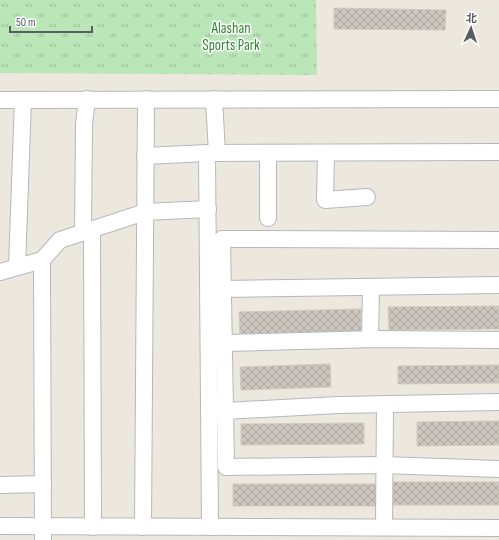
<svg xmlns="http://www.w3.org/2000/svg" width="499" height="540" viewBox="0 0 499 540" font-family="'Sofia Sans Condensed','Noto Sans SC',sans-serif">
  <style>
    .grass { fill: url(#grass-tufts) }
    .building { fill: url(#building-cross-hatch); stroke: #d1c9bc }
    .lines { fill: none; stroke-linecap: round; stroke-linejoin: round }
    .minor-casing { stroke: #b4b8bd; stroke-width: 18 }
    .minor { stroke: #fff; stroke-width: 16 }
    .labels { text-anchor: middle; stroke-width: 3; stroke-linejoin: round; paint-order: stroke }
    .park-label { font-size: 15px; fill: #318730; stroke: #fff }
  </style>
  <defs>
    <pattern id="grass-tufts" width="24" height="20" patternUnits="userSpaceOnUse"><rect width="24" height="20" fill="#bbe6b8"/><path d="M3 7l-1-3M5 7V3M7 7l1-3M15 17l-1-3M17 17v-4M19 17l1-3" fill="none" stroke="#9bbe99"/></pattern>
    <pattern id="building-cross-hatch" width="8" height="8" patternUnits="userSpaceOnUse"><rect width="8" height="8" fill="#ccc6bf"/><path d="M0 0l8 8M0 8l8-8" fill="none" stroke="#a8a49f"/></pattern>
  </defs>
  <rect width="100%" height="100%" fill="#ece8de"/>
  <path class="grass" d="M0 0H316L317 75 0 73Z"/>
  <g class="building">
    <path d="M334 8 446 10 445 30 334 29Z"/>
    <path d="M499 306V329L389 330 388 307Z"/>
    <path d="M361 309V331L240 334 239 312Z"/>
    <path d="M330 364 331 387 241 390 240 367Z"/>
    <path d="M499 365V383L398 384V366Z"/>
    <path d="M499 421V445L417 446V422Z"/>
    <path d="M364 423V444L241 445V424Z"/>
    <rect x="391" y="482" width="108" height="23"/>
    <rect x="233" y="484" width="145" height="22"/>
  </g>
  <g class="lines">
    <defs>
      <g id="minor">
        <path d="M214 99 217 153"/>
        <path d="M0 100 499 99"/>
        <path d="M207 153 210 527"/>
        <path d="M326 154 325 200 367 197"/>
        <path d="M145 156 207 153 499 152"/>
        <path d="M268 218V154"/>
        <path d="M92 230 93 527"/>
        <path d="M83 233 84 124 87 99"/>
        <path d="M499 240 222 239 226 467 383 465 499 469"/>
        <path d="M42 260 43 540"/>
        <path d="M17 267 23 100"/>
        <path d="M0 272 42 260 60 240 145 212 208 209"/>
        <path d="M222 289 499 285"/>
        <path d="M370 339 371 287"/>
        <path d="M224 343 377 339 499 340"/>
        <path d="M225 411 338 405 499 402"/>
        <path d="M0 485 43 484"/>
        <path d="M0 526 499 528"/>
        <path d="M143 527 146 99"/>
        <path d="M384 527 385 405"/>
      </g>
    </defs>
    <use href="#minor" class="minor-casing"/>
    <use href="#minor" class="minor"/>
  </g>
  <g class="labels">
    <g class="park-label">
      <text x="231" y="33">Alashan<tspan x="231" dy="17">Sports Park</tspan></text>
    </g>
  </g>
  <g transform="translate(471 28) rotate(3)" stroke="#ffffff" stroke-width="3" paint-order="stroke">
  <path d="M0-3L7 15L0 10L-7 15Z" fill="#575c61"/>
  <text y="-6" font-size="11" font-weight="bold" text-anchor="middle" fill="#575c61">北</text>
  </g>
  <path d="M10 26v6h82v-6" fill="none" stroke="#575c61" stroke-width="2"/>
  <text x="16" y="26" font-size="12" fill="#575c61" stroke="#ffffff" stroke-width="3" paint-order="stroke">50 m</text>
</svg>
